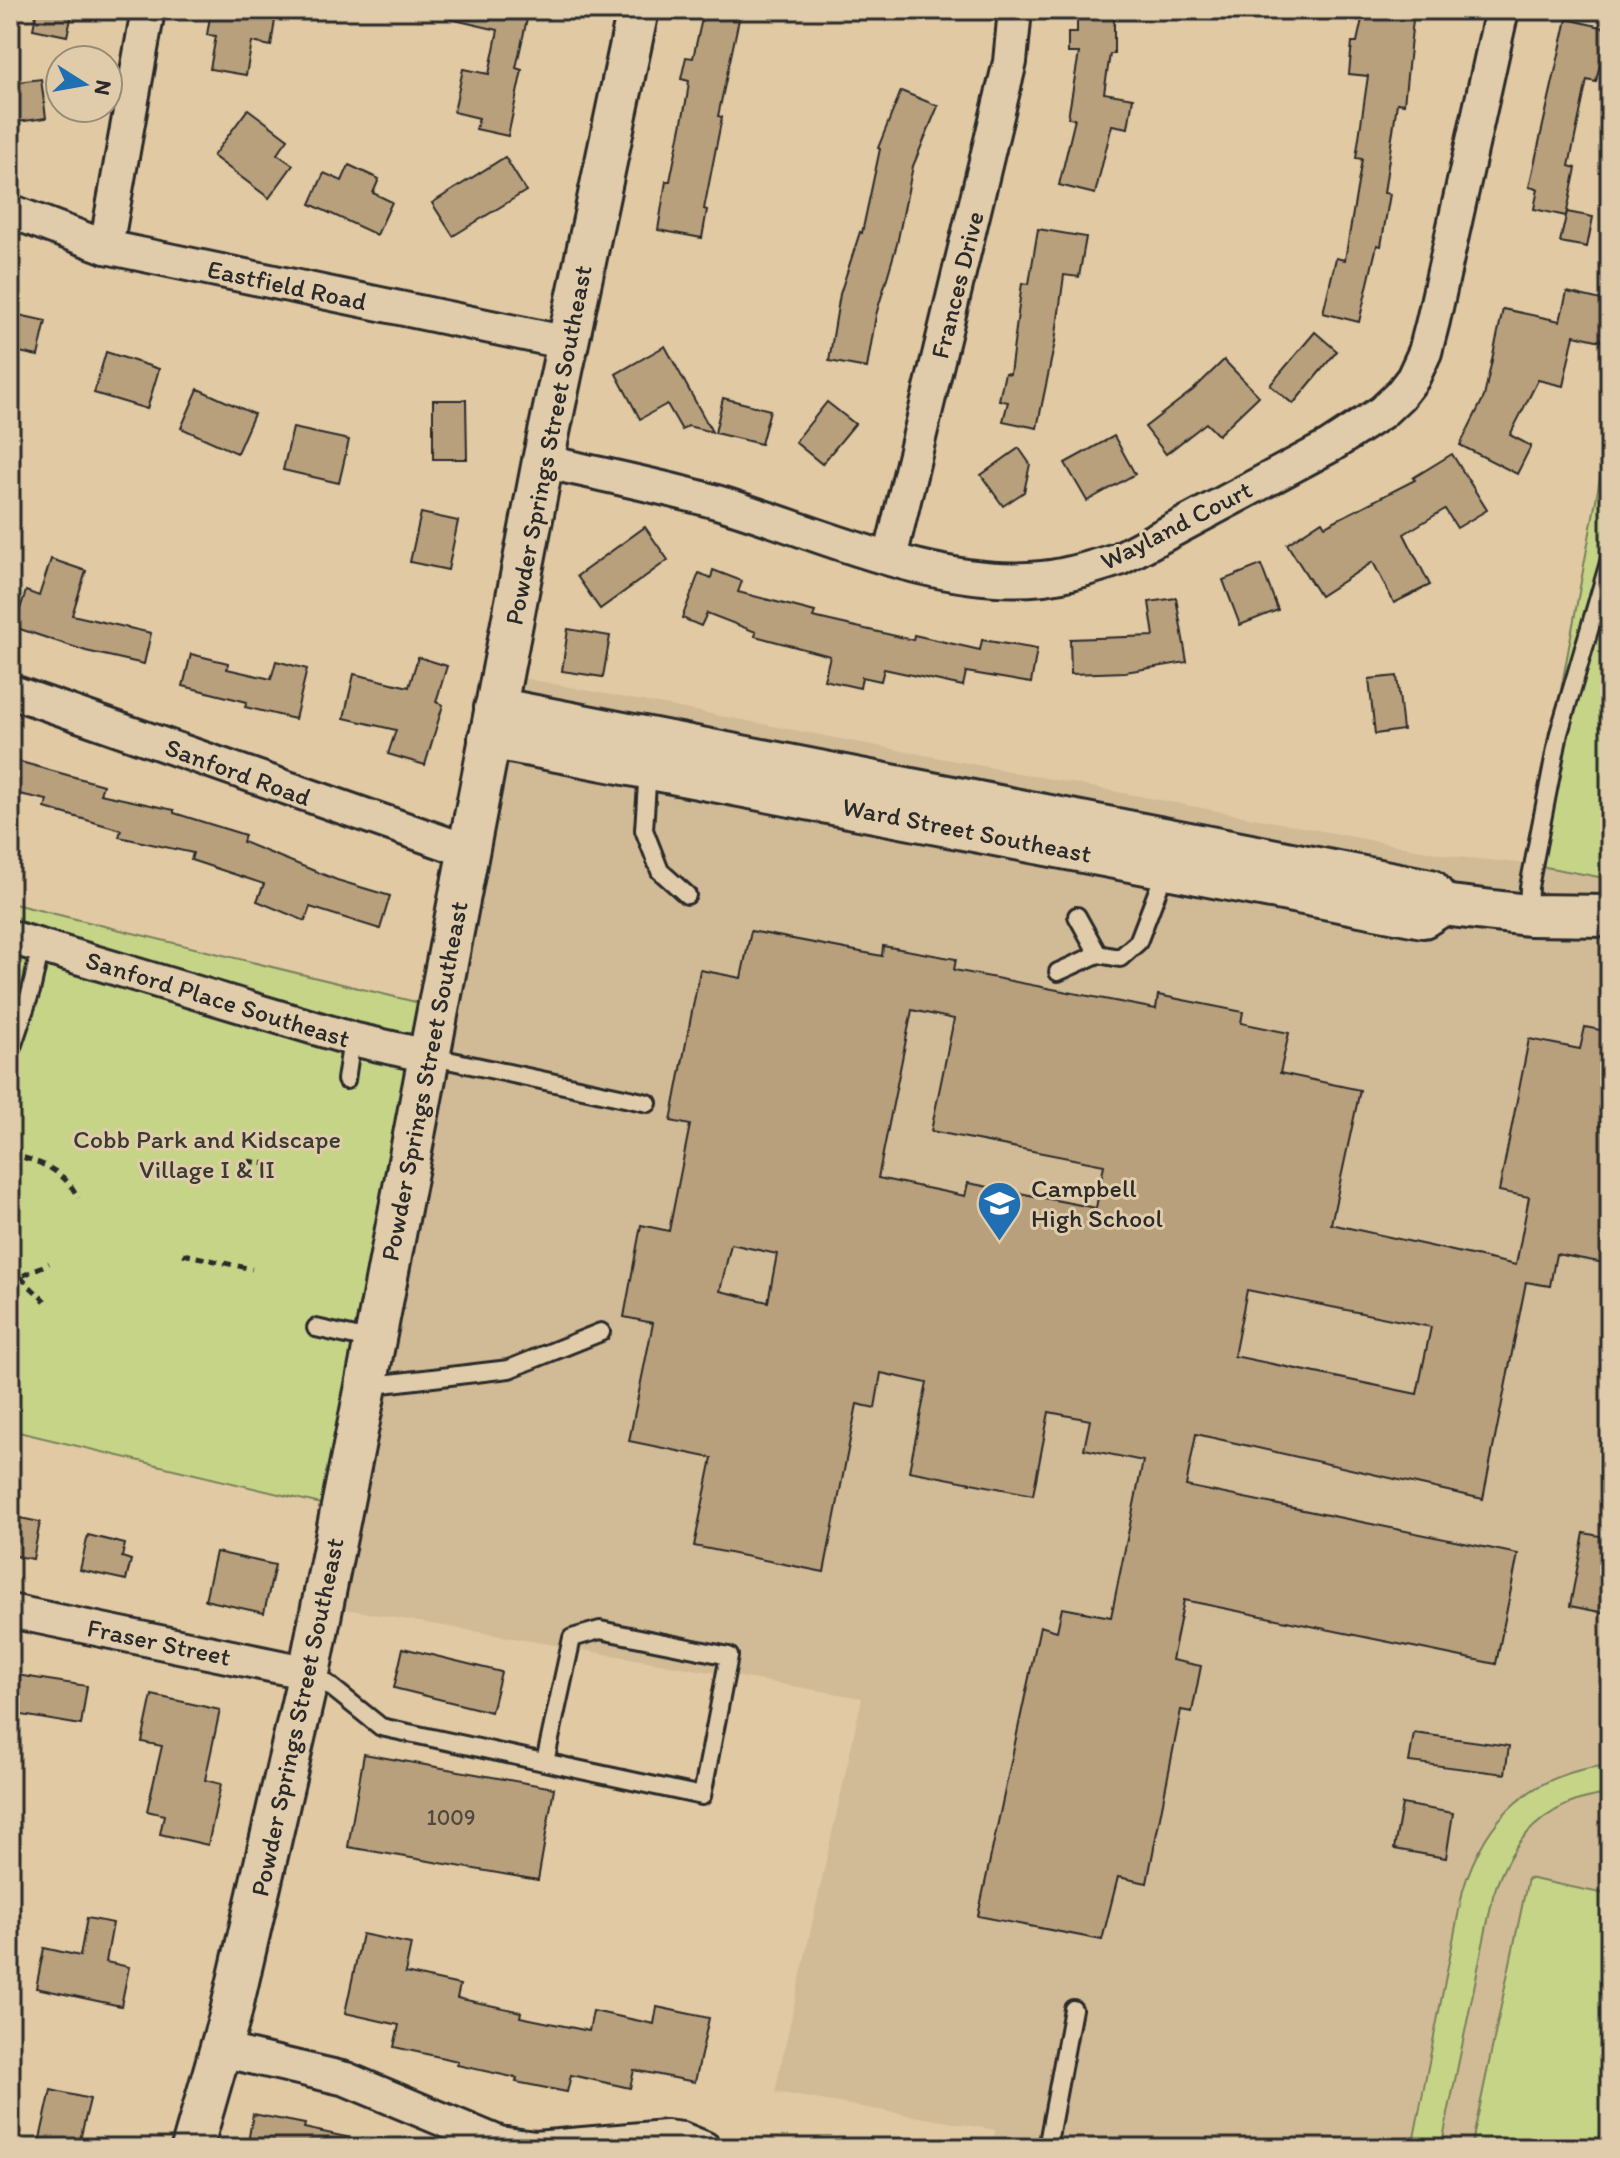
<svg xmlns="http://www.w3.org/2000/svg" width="1620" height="2158" viewBox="0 0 1620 2158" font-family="Itim,sans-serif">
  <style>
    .built { fill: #d1ba96 }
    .green { fill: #c6d488; stroke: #78805a; stroke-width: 2 }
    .building { fill: #b9a07d; stroke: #2b2b2b; stroke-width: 2; fill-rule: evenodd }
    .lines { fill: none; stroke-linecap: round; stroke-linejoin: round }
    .service-casing { stroke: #2b2b2b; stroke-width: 22 }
    .minor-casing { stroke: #2b2b2b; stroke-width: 38 }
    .tertiary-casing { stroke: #2b2b2b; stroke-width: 46 }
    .path { stroke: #2b2b2b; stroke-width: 5; stroke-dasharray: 8 6; stroke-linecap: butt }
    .service { stroke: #e0ccaa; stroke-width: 16 }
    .minor { stroke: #e0ccaa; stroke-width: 32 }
    .tertiary { stroke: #e0ccaa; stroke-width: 40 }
    .labels { text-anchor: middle; stroke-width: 6; stroke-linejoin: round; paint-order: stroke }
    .number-label { font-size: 22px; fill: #4e4840 }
    .street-label { font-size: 26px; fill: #2b2b2b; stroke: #e0ccaa }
    .park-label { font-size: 26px; fill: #3a3c34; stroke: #e0ccaa }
    .poi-label { font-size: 26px; fill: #2b2b2b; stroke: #e0ccaa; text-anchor: start }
  </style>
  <rect width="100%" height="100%" fill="#e0c9a3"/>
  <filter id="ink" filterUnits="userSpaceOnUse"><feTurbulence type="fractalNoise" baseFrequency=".0125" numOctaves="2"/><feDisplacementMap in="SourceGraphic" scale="16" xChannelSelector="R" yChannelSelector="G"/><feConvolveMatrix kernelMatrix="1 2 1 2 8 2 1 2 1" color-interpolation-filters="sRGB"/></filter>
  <g filter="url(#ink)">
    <path class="built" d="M1610 424V2148H992L995 2130 775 2092 862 1698 322 1605 340 1508 10 1430V903L431 1006 496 673 1458 857 1528 864Z"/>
    <g class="green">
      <path d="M1610 424V879L1529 864Z"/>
      <path d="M10 903 432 1006 342 1509 10 1430Z"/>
      <path d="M1610 1765V1794C1547 1800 1511 1838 1493 1896L1441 2148H1412L1463 1890C1486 1816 1531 1773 1610 1765Z"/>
      <path d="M1528 1878 1610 1895V2148H1471Z"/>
    </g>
    <g class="building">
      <path d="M37 10H73L67 36 33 29Z"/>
      <path d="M211 10H248L247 15 275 20 271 46 252 42 246 75 210 69 216 36 207 35Z"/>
      <path d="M451 10H529L516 68 522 70 508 136 476 129 479 118 454 112 463 69 489 74 498 30 450 19Z"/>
      <path d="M704 10H741L718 116 722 117 704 209 707 210 702 238 658 230 666 181H670L687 97 689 81 681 79 686 57 693 58Z"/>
      <path d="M1077 10H1114V54H1110L1104 93 1133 98 1128 128 1112 125 1095 194 1059 185 1075 119 1068 118 1079 53H1068V33H1077Z"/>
      <path d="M1364 10H1414L1404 104 1397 103 1384 193 1390 194 1381 246 1377 245 1359 322 1323 313 1336 258 1345 260 1362 159 1356 158 1368 76 1349 74 1352 42H1357Z"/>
      <path d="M1567 19 1610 29V61L1601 59 1596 82 1587 80 1569 166 1576 168 1566 216 1534 209 1538 189 1529 187Z"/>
      <path d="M41 79 46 118 10 123V83Z"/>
      <path d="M901 91 938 106 913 166 897 244 876 315 867 368 829 361 840 294 860 232 862 233 880 149 878 148Z"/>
      <path d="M248 109 288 139 277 154 293 165 269 198 213 156Z"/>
      <path d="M505 157 526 191 453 236 432 203Z"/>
      <path d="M349 165 379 179 373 193 392 202 377 235 310 204 324 173 342 181Z"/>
      <path d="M1567 212 1593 217 1587 247 1560 242Z"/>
      <path d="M1038 229 1086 237 1079 277 1064 275 1055 342 1037 428 1003 421 1008 402 999 400 1005 373 1010 374 1022 283 1029 284Z"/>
      <path d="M1567 292 1610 302 1601 341 1574 335 1563 386 1538 380 1510 435 1531 446 1517 474 1460 445 1484 397 1503 309 1560 321Z"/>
      <path d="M10 313 46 321 38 356 10 350Z"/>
      <path d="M1315 332 1337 351 1293 404 1270 385Z"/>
      <path d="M665 346 712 432 688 426 682 430 667 404 640 419 616 374Z"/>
      <path d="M106 352 159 369 147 409 94 393Z"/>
      <path d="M1224 360 1259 396 1218 435 1206 423 1166 454 1145 427 1193 390Z"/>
      <path d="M198 389 254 414 237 453 181 428Z"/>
      <path d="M723 398 770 410 761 444 715 433Z"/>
      <path d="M433 400H466L467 459H433Z"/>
      <path d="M827 402 855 424 822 464 795 442Z"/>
      <path d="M293 428 349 440 339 483 283 470Z"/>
      <path d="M1114 436 1135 474 1087 501 1065 463Z"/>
      <path d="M1019 448 1030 464 1024 492 1003 506 981 475Z"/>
      <path d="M1452 454 1487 510 1457 528 1445 509 1404 534 1430 585 1394 603 1373 562 1320 596 1287 544 1322 521 1325 526 1415 480 1413 478Z"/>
      <path d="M421 513 458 521 448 570 410 562Z"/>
      <path d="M645 527 668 560 600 609 577 576Z"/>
      <path d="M51 559 86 571 72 615 151 633 144 664 86 651 14 627 26 591 39 596Z"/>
      <path d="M1261 565 1278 610 1240 625 1223 580Z"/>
      <path d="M713 570 742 581 738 592 815 612 813 617 913 640 914 635 980 650 982 640 1037 649 1031 683 966 672 963 686 884 669 881 681 862 677 860 688 824 680 830 656 755 636 756 632 707 613 701 626 682 618 699 573 711 578Z"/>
      <path d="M1176 598 1187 662 1125 672 1071 674 1070 639 1154 636 1149 602Z"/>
      <path d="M568 629 610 636 603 677 562 671Z"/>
      <path d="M191 654 228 663 227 669 271 679 276 661 307 669 295 719 245 707 247 702 183 686Z"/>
      <path d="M418 657 447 666 436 702 443 705 425 765 388 754 396 730 344 718 354 674 409 687Z"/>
      <path d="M1397 676 1403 730 1375 734 1369 679Z"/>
      <path d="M10 759 103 785 100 794 174 810V813L245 835 243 842 337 880 390 896 380 929 310 907 305 921 257 901 264 884 191 860 193 853 119 837 121 830 45 808 47 800 10 792Z"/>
      <path d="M751 931 882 956 883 946 956 959 954 970 1156 1009 1158 995 1243 1012 1241 1023 1289 1033 1280 1073 1360 1090 1331 1224 1516 1265 1529 1197 1499 1191 1529 1039 1580 1049 1585 1027 1610 1032V1264L1556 1254 1550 1286 1526 1282 1483 1499 1196 1434 1186 1486 1518 1554 1496 1664 1184 1600 1172 1660 1201 1666 1192 1712 1181 1710 1147 1883 1118 1877 1102 1940 978 1916 1040 1626 1057 1631 1062 1608 1111 1617 1143 1461 1084 1449 1090 1420 1049 1412 1033 1495 909 1471 927 1383 881 1373 875 1408 857 1404 824 1572 694 1546 712 1458 629 1441 653 1323 624 1317 641 1225 669 1231 690 1125 671 1121 700 970 741 978ZM912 1010 954 1019 931 1131 1104 1165 1096 1208 968 1183 965 1196 878 1178ZM731 1244 777 1254 768 1302 720 1291ZM1247 1290 1431 1327 1417 1394 1234 1356Z"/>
      <path d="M10 1516 40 1522 33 1559 10 1555Z"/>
      <path d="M1584 1533 1610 1538V1614L1570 1606Z"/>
      <path d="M88 1535 125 1544 122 1557 131 1560 126 1580 80 1570Z"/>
      <path d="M216 1552 275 1565 264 1613 205 1600Z"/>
      <path d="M403 1648 501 1672 491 1712 394 1688Z"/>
      <path d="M10 1674 87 1686 81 1725 10 1713Z"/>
      <path d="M152 1695 220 1710 205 1780 221 1784 208 1845 160 1834 164 1815 147 1811 162 1746 142 1742Z"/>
      <path d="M1414 1733 1509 1746 1505 1774 1409 1762Z"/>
      <path d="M364 1754 554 1788 538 1880 348 1847Z"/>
      <path d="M1402 1804 1453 1813 1446 1858 1394 1849Z"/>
      <path d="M87 1918 113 1923 106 1962 129 1967 121 2006 36 1988 44 1948 80 1956Z"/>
      <path d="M362 1934 411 1944 405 1973 460 1985 457 1998 521 2012 520 2017 589 2031 593 2011 654 2024 657 2007 709 2018 695 2082 634 2070 630 2088 571 2075 567 2092 516 2082 517 2078 457 2065 458 2061 394 2047 399 2025 345 2013Z"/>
      <path d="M51 2090 90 2099 78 2148H38Z"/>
      <path d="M253 2114 305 2124 304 2128 351 2138 350 2148H247Z"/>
    </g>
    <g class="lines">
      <defs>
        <g id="service">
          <path d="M648 768 644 830 660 871 687 895"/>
          <path d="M1528 914 1529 887 1559 733 1610 559"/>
          <path d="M1077 916 1098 954"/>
          <path d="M1058 972 1098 954 1120 958 1138 942 1161 882 1158 866"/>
          <path d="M10 1053 31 991 41 946"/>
          <path d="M429 1056 648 1103"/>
          <path d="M346 1080 352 1039"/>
          <path d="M316 1328 373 1341"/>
          <path d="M367 1381 382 1384 509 1369 601 1332"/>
          <path d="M310 1674 325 1682 381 1727 702 1796 729 1656 600 1630 572 1638 545 1762"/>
          <path d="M1047 2148 1073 2009"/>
        </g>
        <g id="minor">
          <path d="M10 211 106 247 568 343"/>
          <path d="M106 247 148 10"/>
          <path d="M543 461C602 475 662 486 720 503 818 532 938 590 1043 578 1069 575 1094 567 1119 559L1330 446 1382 412 1399 396 1413 378 1425 352 1433 321 1502 10"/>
          <path d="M890 558 1010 62 1015 10"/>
          <path d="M10 691 468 851"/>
          <path d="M10 937 352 1039 428 1056"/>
          <path d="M10 1611 309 1673"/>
          <path d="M221 2050 346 2079 499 2143 535 2148 666 2137 682 2139 704 2148"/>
        </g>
        <g id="tertiary">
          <path d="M495 708 1430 890 1442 905"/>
          <path d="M489 738 1423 917 1442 905 1528 915 1610 916"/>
          <path d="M192 2148 230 2016 309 1673 367 1381 543 461 638 10"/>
        </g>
      </defs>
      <use href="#service" class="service-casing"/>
      <use href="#minor" class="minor-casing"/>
      <use href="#tertiary" class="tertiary-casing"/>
      <g class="path">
        <path d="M10 1154C39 1161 65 1170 78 1198"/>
        <path d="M248 1161 272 1165"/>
        <path d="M183 1254 252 1269"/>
        <path d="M10 1274 20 1277 49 1263"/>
        <path d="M20 1277 45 1301"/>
      </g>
      <use href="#service" class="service"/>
      <use href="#minor" class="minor"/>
      <use href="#tertiary" class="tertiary"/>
    </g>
  </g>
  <defs>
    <symbol id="school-pin" viewBox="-11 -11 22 30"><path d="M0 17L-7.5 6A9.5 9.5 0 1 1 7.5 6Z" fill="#1f6fb2" stroke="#e0ccaa"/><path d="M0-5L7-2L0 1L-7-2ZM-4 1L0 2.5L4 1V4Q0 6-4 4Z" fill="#fff"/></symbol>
  </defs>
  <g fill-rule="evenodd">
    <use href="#school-pin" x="974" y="1178" width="51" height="69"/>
  </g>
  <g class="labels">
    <g class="number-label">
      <text x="451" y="1825">1009</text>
    </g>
    <g class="street-label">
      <text transform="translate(287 285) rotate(12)" y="9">Eastfield Road</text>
      <text transform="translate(957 285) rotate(-76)" y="9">Frances Drive</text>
      <text transform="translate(548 445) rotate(-79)" y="9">Powder Springs Street Southeast</text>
      <text transform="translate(1176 525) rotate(-27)" y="9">Wayland Court</text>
      <text transform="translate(238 772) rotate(20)" y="9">Sanford Road</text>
      <text transform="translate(967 830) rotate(11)" y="9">Ward Street Southeast</text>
      <text transform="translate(218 999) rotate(17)" y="9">Sanford Place Southeast</text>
      <text transform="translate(424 1081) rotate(-79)" y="9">Powder Springs Street Southeast</text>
      <text transform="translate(159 1642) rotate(12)" y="9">Fraser Street</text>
      <text transform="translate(297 1717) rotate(-78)" y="9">Powder Springs Street Southeast</text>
    </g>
    <g class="park-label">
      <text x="207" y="1148">Cobb Park and Kidscape<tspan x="207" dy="30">Village I &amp; II</tspan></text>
    </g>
    <g class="poi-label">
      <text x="1031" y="1197">Campbell<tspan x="1031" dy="30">High School</tspan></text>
    </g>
  </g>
  <rect width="1620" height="2158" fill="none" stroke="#e0ccaa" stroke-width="40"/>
  <rect x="20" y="20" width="1580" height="2118" fill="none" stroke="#2b2b2b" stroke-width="3" filter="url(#ink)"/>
  <g transform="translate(84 84) rotate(101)"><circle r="38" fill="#e0ccaa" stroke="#988c77" stroke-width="2"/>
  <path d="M0-6L14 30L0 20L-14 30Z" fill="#1f6fb2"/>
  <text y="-12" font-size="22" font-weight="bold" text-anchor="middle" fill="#2b2b2b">N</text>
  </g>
</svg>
